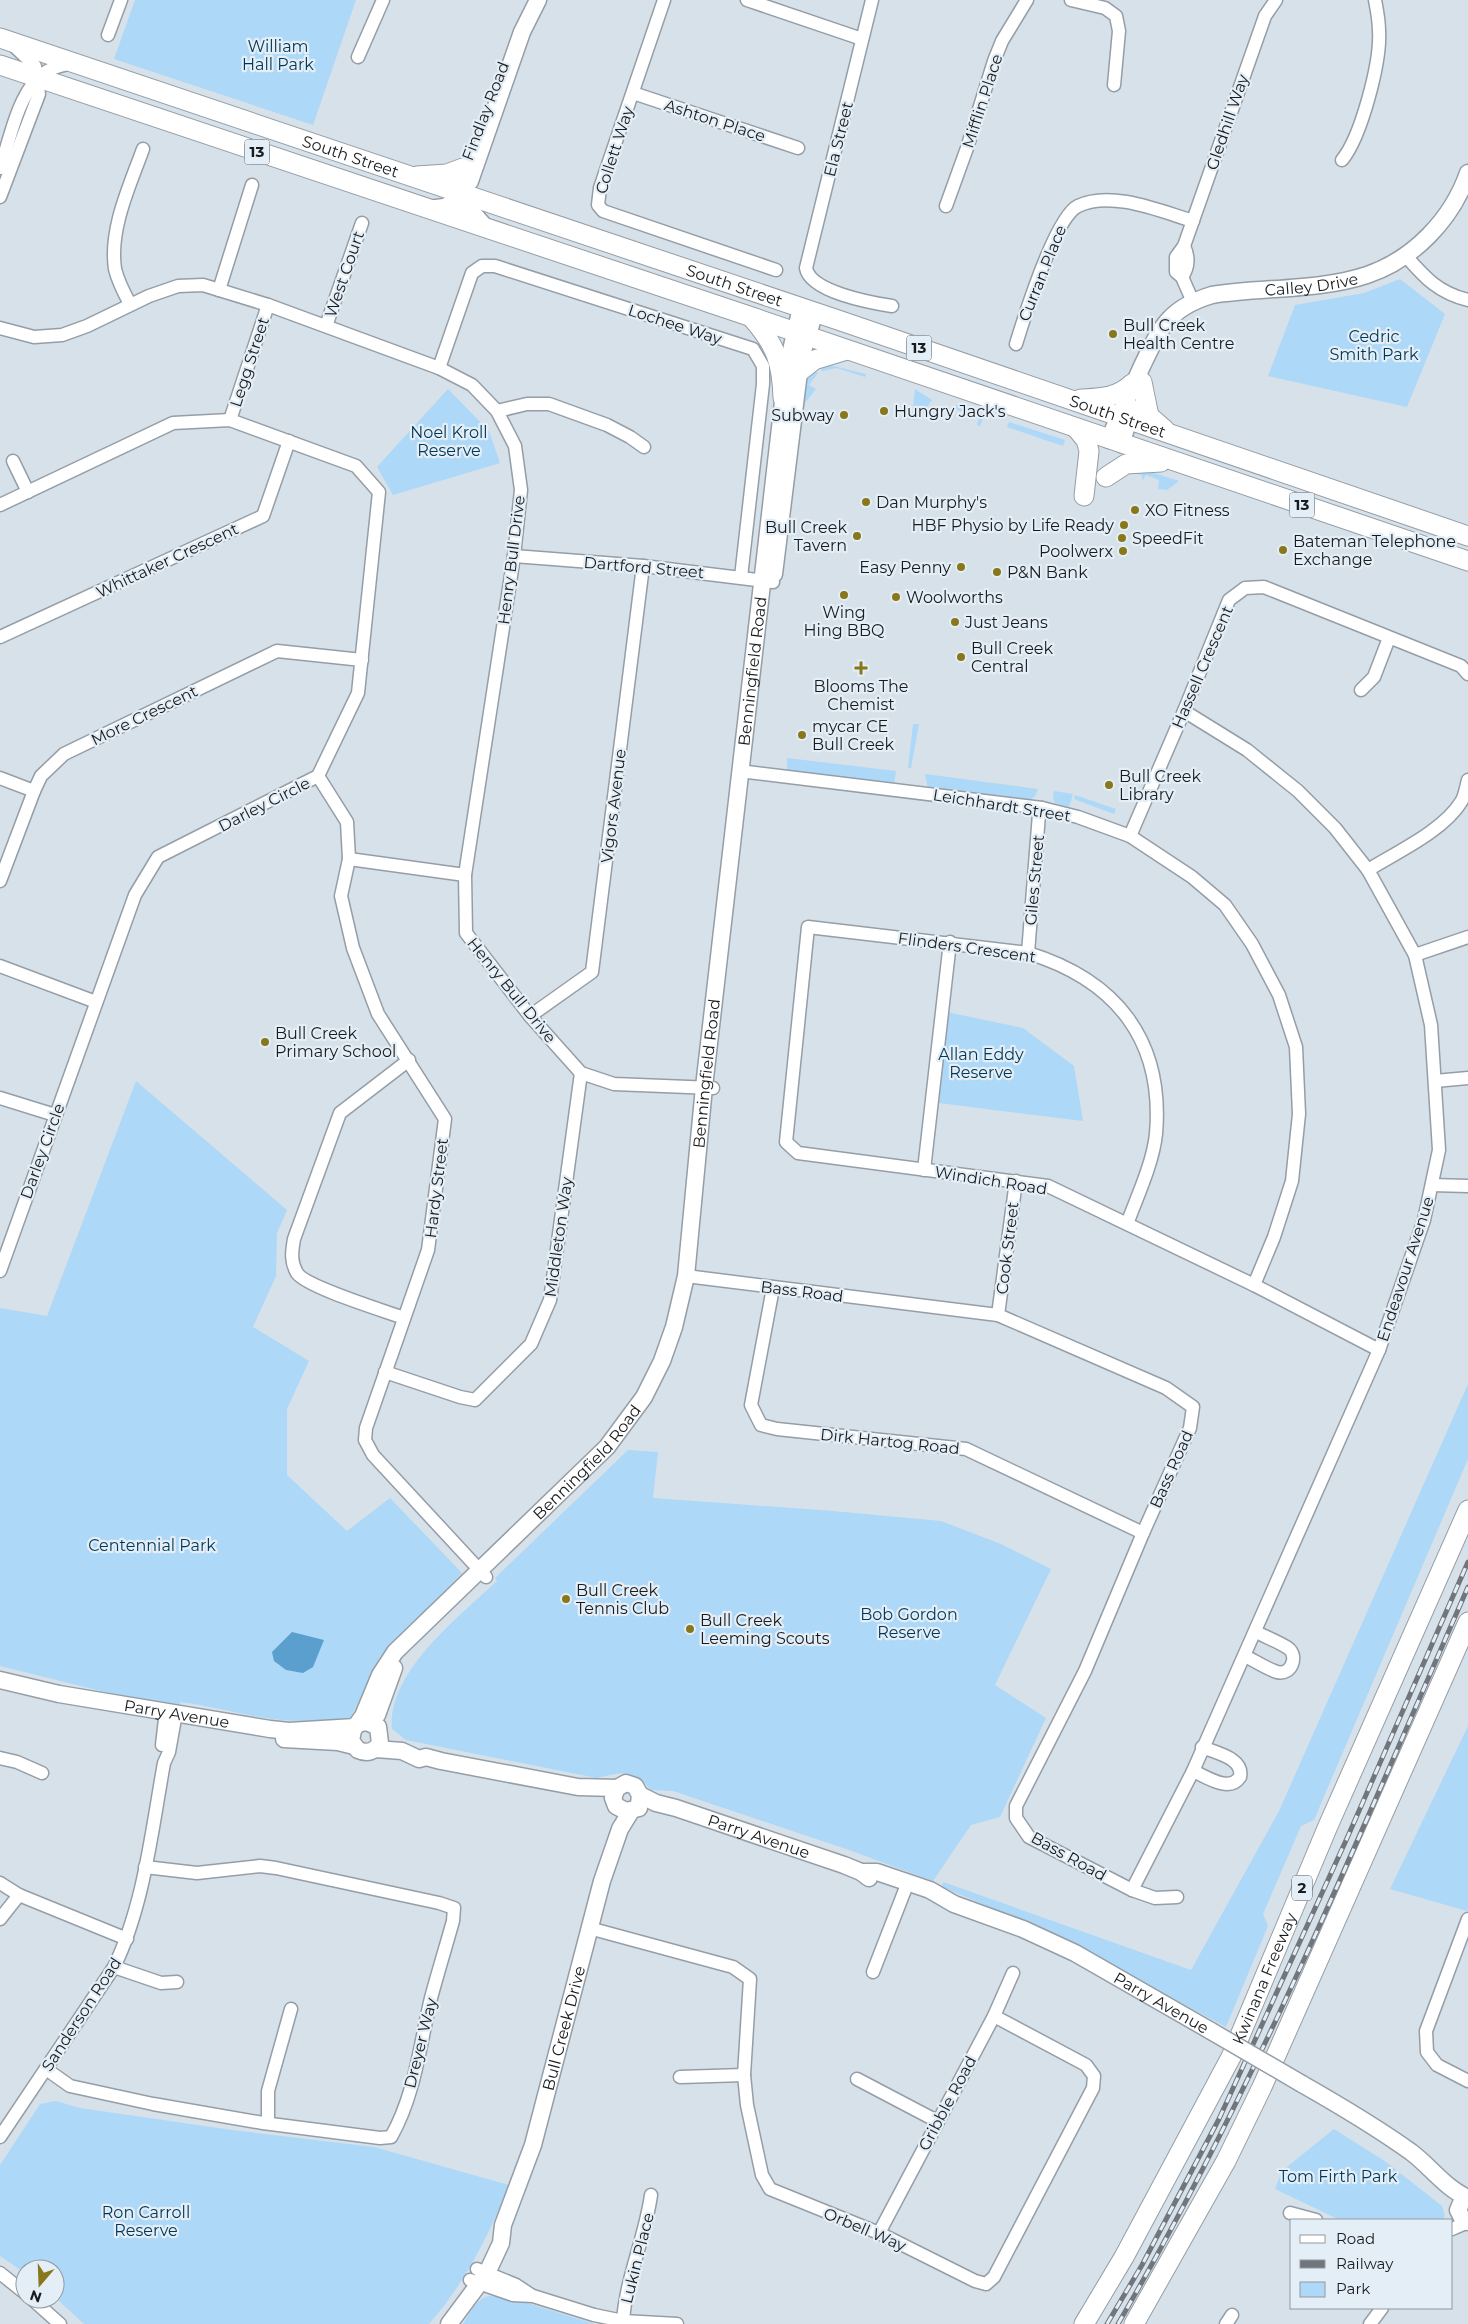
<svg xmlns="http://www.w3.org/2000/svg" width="1468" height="2324" viewBox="0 0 1468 2324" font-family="Montserrat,sans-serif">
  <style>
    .green { fill: #add8f8 }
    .water { fill: #5b9fce }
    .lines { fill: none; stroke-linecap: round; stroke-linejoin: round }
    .minor-casing { stroke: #959ea6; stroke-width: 15 }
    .major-casing { stroke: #959ea6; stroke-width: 19 }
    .highway-casing { stroke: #959ea6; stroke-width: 21 }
    .minor { stroke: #fff; stroke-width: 12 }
    .major { stroke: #fff; stroke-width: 16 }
    .highway { stroke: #fff; stroke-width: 19 }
    .rail-casing { stroke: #70767c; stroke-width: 5 }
    .rail { stroke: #e4eef6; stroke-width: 3; stroke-dasharray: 9; stroke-linecap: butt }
    .major-bridge-casing { stroke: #959ea6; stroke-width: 19; stroke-linecap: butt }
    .major-bridge { stroke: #fff; stroke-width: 16 }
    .poi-dot { fill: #88771b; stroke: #e4eef6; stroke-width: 2 }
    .labels { text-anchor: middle; stroke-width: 4.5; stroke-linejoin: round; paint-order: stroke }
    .shield { fill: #e4eef6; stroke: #565b60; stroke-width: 1 }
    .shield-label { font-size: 15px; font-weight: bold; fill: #191c1f }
    .park-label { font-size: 16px; fill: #003756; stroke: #e4eef6 }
    .street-label { font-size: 16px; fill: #191c1f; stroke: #e4eef6 }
    .poi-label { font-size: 16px; fill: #191c1f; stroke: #e4eef6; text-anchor: start }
  </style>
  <rect width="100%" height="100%" fill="#d7e1e9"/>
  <g class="green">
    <path d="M135 0H356L313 125 114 59Z"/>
    <path d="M1400 279 1445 314 1407 407 1268 376 1295 305 1364 293Z"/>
    <path d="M830 365 866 374 865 377 837 368 822 371 821 367Z"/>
    <path d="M815 371 818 373 809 385 816 389 805 403 799 445 805 385 810 374Z"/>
    <path d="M448 389 489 431 500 463 393 495 377 467Z"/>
    <path d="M915 389 932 400C922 412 924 424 907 419V416L912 417Z"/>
    <path d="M957 404 985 414 980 426 977 425 979 418 955 409Z"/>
    <path d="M1009 422 1065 440 1063 446 1007 427Z"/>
    <path d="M1145 470 1179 481 1167 490 1158 489 1159 480 1146 475 1142 481V475L1129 473Z"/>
    <path d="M913 724H919L911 768H908Z"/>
    <path d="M787 758 896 771 894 785 787 771Z"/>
    <path d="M925 774 1038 789 1035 796 1029 801 928 789Z"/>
    <path d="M1054 791 1073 794 1069 807 1055 803 1053 798Z"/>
    <path d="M1075 795 1116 809 1114 814 1074 799Z"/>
    <path d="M942 1011 1023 1028 1074 1066 1083 1121 931 1102Z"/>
    <path d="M136 1081 287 1210 277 1233 276 1276 253 1327 309 1361 287 1409V1475L347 1531 390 1498 462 1573 380 1657 351 1717C328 1721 305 1722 282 1720 248 1717 214 1706 180 1702V1705H175L117 1695 0 1666V1308L47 1316Z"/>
    <path d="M1468 1384V1459L1314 1820 1301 1826 1263 1914 1268 1926 1226 2027 1039 1928 942 1887 943 1882 1191 1970 1279 1811Z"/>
    <path d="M628 1450 658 1452 653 1498 833 1511 941 1521 1001 1544 1051 1569 995 1685 1046 1718 1000 1817 971 1825 933 1881 849 1850 673 1791 651 1790C632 1769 623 1772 597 1778L406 1740 392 1729C387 1672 459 1617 497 1581L495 1578Z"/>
    <path d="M1468 1726V1907L1467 1911 1390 1889Z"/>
    <path d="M56 2101 80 2108 232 2130 374 2147 509 2185C489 2235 465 2283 429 2324H84L55 2297V2269H25V2273L0 2256V2165L40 2104Z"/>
    <path d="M1334 2129 1386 2162 1442 2206 1445 2216 1442 2220H1340L1275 2189 1282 2171Z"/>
    <path d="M495 2295 506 2296 594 2324H463C472 2310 477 2296 495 2295Z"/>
  </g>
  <path class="water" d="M292 1632 324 1640 313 1667 303 1673 286 1670 274 1661 272 1652Z"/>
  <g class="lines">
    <defs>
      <g id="minor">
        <path d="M664 0 600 188 598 205 603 211 776 270"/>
        <path d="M747 0 862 39"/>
        <path d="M872 0 806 268C810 292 872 303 892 306"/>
        <path d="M1071 0 1105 8 1116 16 1119 31 1114 85"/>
        <path d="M108 35 121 0"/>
        <path d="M358 57 383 0"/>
        <path d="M633 93 798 148"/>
        <path d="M1342 160C1361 137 1381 62 1379 31 1379 21 1377 10 1375 0"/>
        <path d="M0 168C10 140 16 102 37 79 46 69 59 66 72 63"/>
        <path d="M0 197 39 94 35 66 13 45"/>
        <path d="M946 206 967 148 994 61 1002 41 1027 0"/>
        <path d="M1406 256C1425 278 1439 293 1468 300"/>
        <path d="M1182 277C1189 267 1189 257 1184 246"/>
        <path d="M219 290 252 185"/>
        <path d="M1193 302 1182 277 1176 272V257L1184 246 1265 16 1276 0"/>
        <path d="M130 304C124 293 118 281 115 269 109 229 130 185 143 149"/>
        <path d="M326 326 362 223"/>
        <path d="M0 328 34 337 62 335 87 326 149 296 178 286 203 285 268 305 439 368 472 385 497 411 515 446 521 490 514 556 465 875 466 933 530 1016 581 1073 614 1084 713 1088"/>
        <path d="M1016 344C1024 318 1055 217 1078 206 1111 190 1160 211 1193 221"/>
        <path d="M439 368 472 273 482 266H495L753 349 763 366V384L741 577"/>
        <path d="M497 411 527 404H549L607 425 630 437 644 447"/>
        <path d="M230 420 268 305"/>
        <path d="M13 461 28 492"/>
        <path d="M0 505 173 423 230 420 356 466 379 492 358 693 318 776 158 857 135 895 0 1271"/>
        <path d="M514 556 643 566 773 582"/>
        <path d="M0 637 263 516 289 441"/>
        <path d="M1361 690 1374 677 1389 638"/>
        <path d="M739 771 1042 808 1078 817 1130 836 1192 877 1225 905 1252 944 1279 995 1296 1047 1299 1114 1292 1181 1274 1237 1254 1285"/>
        <path d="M318 776 347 822 349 859 341 896 353 948 378 1014 445 1119 428 1250 366 1428 365 1440 373 1455 486 1577"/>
        <path d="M0 778 34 791"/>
        <path d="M1130 836 1184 711 1229 600 1245 588 1264 587 1461 666 1468 674"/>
        <path d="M349 859 465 875"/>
        <path d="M1368 870C1397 852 1443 831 1461 802 1465 796 1466 787 1468 780"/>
        <path d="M0 881 34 791 41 776 64 754 277 651 362 660"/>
        <path d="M1028 953 1039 814 1042 808"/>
        <path d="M1415 955 1468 937"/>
        <path d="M0 966 96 1002"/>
        <path d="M530 1016 592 972 643 566"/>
        <path d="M1435 1081 1468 1078"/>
        <path d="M0 1098 55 1115"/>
        <path d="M924 1170 950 942"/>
        <path d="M1432 1185 1468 1186"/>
        <path d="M1127 1224C1137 1197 1153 1163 1156 1134 1164 1040 1116 980 1028 953L808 927 786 1142 798 1153 1048 1186 1254 1285 1379 1350"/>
        <path d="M686 1276 998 1315 1166 1388 1193 1407 1190 1428 1143 1533 1085 1671 1016 1806V1818L1029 1837 1132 1890 1155 1898 1177 1897"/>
        <path d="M773 1288 751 1405 761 1425 777 1429 966 1449 1143 1533"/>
        <path d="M998 1315 1016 1181"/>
        <path d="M404 1318C385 1311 306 1287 297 1273 290 1261 292 1251 294 1239L340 1113 409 1060"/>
        <path d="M385 1372 460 1397 475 1400 531 1344 550 1300 581 1073"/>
        <path d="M1245 1656C1255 1661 1267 1669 1277 1672 1291 1676 1299 1656 1288 1648 1279 1642 1266 1637 1256 1632"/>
        <path d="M162 1745 166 1711"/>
        <path d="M0 1758 17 1762 42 1773"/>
        <path d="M1193 1771C1207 1777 1229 1793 1240 1777 1244 1758 1216 1753 1202 1747"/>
        <path d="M0 1883 19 1895 127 1939"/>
        <path d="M1132 1890 1193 1771 1379 1350 1424 1220 1439 1150 1431 1025 1415 955 1368 870 1335 828 1298 791 1247 750 1184 711"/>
        <path d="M0 1919 19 1895"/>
        <path d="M1468 1919 1426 2031 1427 2052 1437 2065 1468 2081"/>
        <path d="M589 1928 733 1967 750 1979 744 2075 747 2105 762 2175 770 2189 879 2233 975 2281 986 2284 994 2277 1093 2088 1094 2076 1086 2065 994 2016"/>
        <path d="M114 1967 161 1983 177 1982"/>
        <path d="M873 1972 908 1882"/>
        <path d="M46 2069 70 2086 153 2104 263 2123 380 2138 391 2137C415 2095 420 2044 431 1998 438 1972 446 1946 453 1921L454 1908 439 1903 276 1868 260 1866 197 1873 145 1867"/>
        <path d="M680 2077 744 2075"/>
        <path d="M857 2079 937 2121"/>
        <path d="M268 2123V2091L291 2009"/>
        <path d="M0 2137 114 1967C144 1906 152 1829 164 1763L169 1752 176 1713"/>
        <path d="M1290 2213 1316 2220"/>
        <path d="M1452 2229 1468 2222"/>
        <path d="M879 2233 994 2016 1013 1973"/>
        <path d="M477 2269 516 2285 531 2295"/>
        <path d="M0 2273 25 2293"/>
        <path d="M470 2280 513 2295 533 2296 594 2315 623 2321 677 2324"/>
        <path d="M32 2299 60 2324"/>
        <path d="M623 2321C626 2278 645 2238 651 2195"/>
        <path d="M1226 2324 1232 2315"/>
        <path d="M1370 2324 1382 2308"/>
      </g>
      <g id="major">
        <path d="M459 186 465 204 487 229"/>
        <path d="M428 209 444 207 453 203 470 181 522 32 538 0"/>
        <path id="s1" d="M1109 440C1119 415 1131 391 1142 366 1160 329 1168 308 1212 295 1261 287 1319 291 1367 275 1414 259 1452 219 1468 173"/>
        <path d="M1121 444 1133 408"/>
        <path d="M774 574 799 372 803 351 815 312"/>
        <path id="s2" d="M0 1680 59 1694 270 1729 289 1731 355 1727"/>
        <path d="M377 1715 394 1668"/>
        <path id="s3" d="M357 1724 367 1722 378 1727 380 1743C375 1752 367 1754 358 1750L351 1741 353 1730 363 1716 380 1675 395 1652 607 1447 644 1397 662 1361 674 1327 686 1276 704 1087 787 367 801 308"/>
        <path d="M284 1739 338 1742 354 1746"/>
        <path d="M376 1749 402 1751 419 1759 426 1757 441 1761 578 1787 617 1788"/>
        <path id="s4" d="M640 1795 656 1803 676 1808 844 1865 861 1872 869 1878"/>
        <path d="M639 1804 640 1795 635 1786 626 1783 617 1788 613 1798 616 1806 626 1811 639 1808"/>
        <path id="s5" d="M861 1872H877L930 1890 954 1904 1023 1929 1075 1953 1211 2031"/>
        <path d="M1302 2084C1339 2105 1376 2127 1411 2152 1431 2167 1445 2188 1468 2198"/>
        <path d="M1468 2198 1462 2201 1458 2210 1462 2218 1468 2222"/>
        <path id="s6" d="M449 2324 487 2273 501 2243 503 2225 533 2145 602 1881 620 1829 631 1811"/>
      </g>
      <g id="highway">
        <path id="s7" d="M0 38 841 321 1468 536"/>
        <path d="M0 65 743 314 1468 561"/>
        <path d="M417 176 447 174 463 168"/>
        <path d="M752 318C776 345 782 363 783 398"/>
        <path d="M799 372 814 360 847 350"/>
        <path d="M1142 382 1149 416 1165 430"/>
        <path d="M1081 399C1102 398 1117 398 1133 383"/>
        <path d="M1076 428 1086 440 1089 451 1084 496"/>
        <path d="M1106 477 1126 464 1161 462"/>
        <path id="s8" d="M1084 2324 1124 2257 1231 2057 1328 1826 1468 1510"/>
        <path d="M1134 2324 1226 2161 1262 2087 1468 1622"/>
      </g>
    </defs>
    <use href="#minor" class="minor-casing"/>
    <use href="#major" class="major-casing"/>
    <use href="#highway" class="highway-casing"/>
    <use href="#minor" class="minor"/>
    <use href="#major" class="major"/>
    <use href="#highway" class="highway"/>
    <defs>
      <g id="rail">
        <path d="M1107 2324 1142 2265 1219 2119 1348 1836 1468 1562"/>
        <path d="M1118 2324C1255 2089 1359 1836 1468 1587"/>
      </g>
    </defs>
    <use href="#rail" class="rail-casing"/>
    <use href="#rail" class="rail"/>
    <defs>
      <path id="major-bridge" d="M1211 2031 1302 2084"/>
    </defs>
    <use href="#major-bridge" class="major-bridge-casing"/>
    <use href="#major-bridge" class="major-bridge"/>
  </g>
  <g class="poi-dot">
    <circle cx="1113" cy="334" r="5"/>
    <circle cx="884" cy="411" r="5"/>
    <circle cx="844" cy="415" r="5"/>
    <circle cx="866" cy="502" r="5"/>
    <circle cx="1135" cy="510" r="5"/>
    <circle cx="1124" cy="525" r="5"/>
    <circle cx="857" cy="536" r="5"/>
    <circle cx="1122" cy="538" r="5"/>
    <circle cx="1283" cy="550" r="5"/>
    <circle cx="1123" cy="551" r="5"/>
    <circle cx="961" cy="567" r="5"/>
    <circle cx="997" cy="572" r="5"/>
    <circle cx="844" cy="595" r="5"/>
    <circle cx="896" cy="597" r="5"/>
    <circle cx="955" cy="622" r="5"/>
    <circle cx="961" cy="657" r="5"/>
    <path d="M858.5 660.5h5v5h5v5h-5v5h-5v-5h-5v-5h5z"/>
    <circle cx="802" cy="735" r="5"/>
    <circle cx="1109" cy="785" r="5"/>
    <circle cx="265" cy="1042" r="5"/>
    <circle cx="566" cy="1599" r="5"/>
    <circle cx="690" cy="1629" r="5"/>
  </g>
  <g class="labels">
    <g class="shield">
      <rect x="244.5" y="139.5" width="25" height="25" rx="4"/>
      <rect x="906.5" y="335.5" width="25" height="25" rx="4"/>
      <rect x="1289.5" y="492.5" width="25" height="25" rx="4"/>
      <rect x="1292" y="1875.5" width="20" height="25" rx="4"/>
    </g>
    <g class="shield-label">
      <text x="257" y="157">13</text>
      <text x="919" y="353">13</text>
      <text x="1302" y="510">13</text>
      <text x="1302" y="1893">2</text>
    </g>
    <g class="park-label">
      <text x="278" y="52">William<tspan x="278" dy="18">Hall Park</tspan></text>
      <text x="1374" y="342">Cedric<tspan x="1374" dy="18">Smith Park</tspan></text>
      <text x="449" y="438">Noel Kroll<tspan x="449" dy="18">Reserve</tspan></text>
      <text x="981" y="1060">Allan Eddy<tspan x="981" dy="18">Reserve</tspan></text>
      <text x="152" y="1551">Centennial Park</text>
      <text x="909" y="1620">Bob Gordon<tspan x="909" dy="18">Reserve</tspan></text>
      <text x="1338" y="2182">Tom Firth Park</text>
      <text x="146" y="2218">Ron Carroll<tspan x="146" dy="18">Reserve</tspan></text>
    </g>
    <g class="street-label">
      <text transform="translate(982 101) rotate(-72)" y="6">Mifflin Place</text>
      <text transform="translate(485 111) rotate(-69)" y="6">Findlay Road</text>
      <text transform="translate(715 120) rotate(18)" y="6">Ashton Place</text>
      <text transform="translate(1227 122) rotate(-71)" y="6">Gledhill Way</text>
      <text transform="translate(838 139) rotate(-76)" y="6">Ela Street</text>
      <text transform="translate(614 150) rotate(-72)" y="6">Collett Way</text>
      <text dy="6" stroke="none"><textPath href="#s7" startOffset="370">South Street</textPath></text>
      <text transform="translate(1042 273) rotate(-68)" y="6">Curran Place</text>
      <text transform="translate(344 274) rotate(-71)" y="6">West Court</text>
      <text dy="6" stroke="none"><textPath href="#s1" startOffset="285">Calley Drive</textPath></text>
      <text dy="6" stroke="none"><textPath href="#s7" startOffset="775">South Street</textPath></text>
      <text transform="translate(675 324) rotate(18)" y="6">Lochee Way</text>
      <text transform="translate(249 362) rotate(-72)" y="6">Legg Street</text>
      <text dy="6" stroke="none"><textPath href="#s7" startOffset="1180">South Street</textPath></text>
      <text transform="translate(167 560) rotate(-25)" y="6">Whittaker Crescent</text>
      <text transform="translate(511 560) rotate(-83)" y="6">Henry Bull Drive</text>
      <text transform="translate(644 567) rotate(5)" y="6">Dartford Street</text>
      <text transform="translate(1202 667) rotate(-67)" y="6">Hassell Crescent</text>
      <text dy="6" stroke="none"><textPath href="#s3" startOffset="1270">Benningfield Road</textPath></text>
      <text transform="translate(144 715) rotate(-26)" y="6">More Crescent</text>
      <text transform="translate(264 804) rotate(-27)" y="6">Darley Circle</text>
      <text transform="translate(1002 805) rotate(9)" y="6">Leichhardt Street</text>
      <text transform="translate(613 806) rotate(-83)" y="6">Vigors Avenue</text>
      <text transform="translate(1034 880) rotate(-85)" y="6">Giles Street</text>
      <text transform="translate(967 947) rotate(8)" y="6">Flinders Crescent</text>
      <text transform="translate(512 990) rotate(51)" y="6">Henry Bull Drive</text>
      <text dy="6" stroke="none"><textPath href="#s3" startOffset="865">Benningfield Road</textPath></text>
      <text transform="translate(42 1151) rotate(-70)" y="6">Darley Circle</text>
      <text transform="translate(991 1180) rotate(9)" y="6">Windich Road</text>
      <text transform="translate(436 1188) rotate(-83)" y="6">Hardy Street</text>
      <text transform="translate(558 1237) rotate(-82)" y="6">Middleton Way</text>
      <text transform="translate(1007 1248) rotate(-83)" y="6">Cook Street</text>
      <text transform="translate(1405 1269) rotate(-72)" y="6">Endeavour Avenue</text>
      <text transform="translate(802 1291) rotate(7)" y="6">Bass Road</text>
      <text transform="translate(890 1441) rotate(6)" y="6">Dirk Hartog Road</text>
      <text dy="6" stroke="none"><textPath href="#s3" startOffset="446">Benningfield Road</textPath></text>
      <text transform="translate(1171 1469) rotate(-66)" y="6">Bass Road</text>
      <text dy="6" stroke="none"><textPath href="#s2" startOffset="180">Parry Avenue</textPath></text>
      <text dy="6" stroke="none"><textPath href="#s4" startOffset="126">Parry Avenue</textPath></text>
      <text transform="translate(1069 1856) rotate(29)" y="6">Bass Road</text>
      <text dy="6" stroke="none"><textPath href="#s8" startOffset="390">Kwinana Freeway</textPath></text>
      <text dy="6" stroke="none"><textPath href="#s5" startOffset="330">Parry Avenue</textPath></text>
      <text transform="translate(81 2014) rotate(-57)" y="6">Sanderson Road</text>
      <text dy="6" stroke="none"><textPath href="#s6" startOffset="321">Bull Creek Drive</textPath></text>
      <text transform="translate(420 2043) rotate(-76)" y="6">Dreyer Way</text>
      <text transform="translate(947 2103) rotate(-62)" y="6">Gribble Road</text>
      <text transform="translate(865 2229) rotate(23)" y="6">Orbell Way</text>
      <text transform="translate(637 2258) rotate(-76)" y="6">Lukin Place</text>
    </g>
    <g class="poi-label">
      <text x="1123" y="331">Bull Creek<tspan x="1123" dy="18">Health Centre</tspan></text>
      <text x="894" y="417">Hungry Jack's</text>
      <text x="834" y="421" text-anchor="end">Subway</text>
      <text x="876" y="508">Dan Murphy's</text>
      <text x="1145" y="516">XO Fitness</text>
      <text x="1114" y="531" text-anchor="end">HBF Physio by Life Ready</text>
      <text x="847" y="533" text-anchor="end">Bull Creek<tspan x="847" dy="18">Tavern</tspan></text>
      <text x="1132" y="544">SpeedFit</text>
      <text x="1293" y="547">Bateman Telephone<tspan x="1293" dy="18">Exchange</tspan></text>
      <text x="1113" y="557" text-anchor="end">Poolwerx</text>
      <text x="951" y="573" text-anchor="end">Easy Penny</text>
      <text x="1007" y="578">P&amp;N Bank</text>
      <text x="906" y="603">Woolworths</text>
      <text x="844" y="618" text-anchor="middle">Wing<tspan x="844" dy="18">Hing BBQ</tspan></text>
      <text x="965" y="628">Just Jeans</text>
      <text x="971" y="654">Bull Creek<tspan x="971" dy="18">Central</tspan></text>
      <text x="861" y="692" text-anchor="middle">Blooms The<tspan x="861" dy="18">Chemist</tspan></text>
      <text x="812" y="732">mycar CE<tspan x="812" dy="18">Bull Creek</tspan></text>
      <text x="1119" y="782">Bull Creek<tspan x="1119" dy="18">Library</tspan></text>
      <text x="275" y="1039">Bull Creek<tspan x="275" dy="18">Primary School</tspan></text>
      <text x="576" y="1596">Bull Creek<tspan x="576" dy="18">Tennis Club</tspan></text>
      <text x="700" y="1626">Bull Creek<tspan x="700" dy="18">Leeming Scouts</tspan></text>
    </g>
  </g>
  <rect x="1290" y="2219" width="162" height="90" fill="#e4eef6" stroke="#939aa0"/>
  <rect x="1300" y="2235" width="25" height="8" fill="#ffffff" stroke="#939aa0"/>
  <text x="1336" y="2244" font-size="15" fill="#191c1f">Road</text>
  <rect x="1300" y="2260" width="25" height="8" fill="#70767c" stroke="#939aa0"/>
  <text x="1336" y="2269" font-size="15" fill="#191c1f">Railway</text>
  <rect x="1300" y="2282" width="25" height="15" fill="#add8f8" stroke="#939aa0"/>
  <text x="1336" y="2294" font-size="15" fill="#191c1f">Park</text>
  <g transform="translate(40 2284) rotate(199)"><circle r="24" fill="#e4eef6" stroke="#939aa0"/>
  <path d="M0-4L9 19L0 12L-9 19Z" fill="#88771b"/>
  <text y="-8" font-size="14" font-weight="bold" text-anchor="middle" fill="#191c1f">N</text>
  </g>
</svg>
